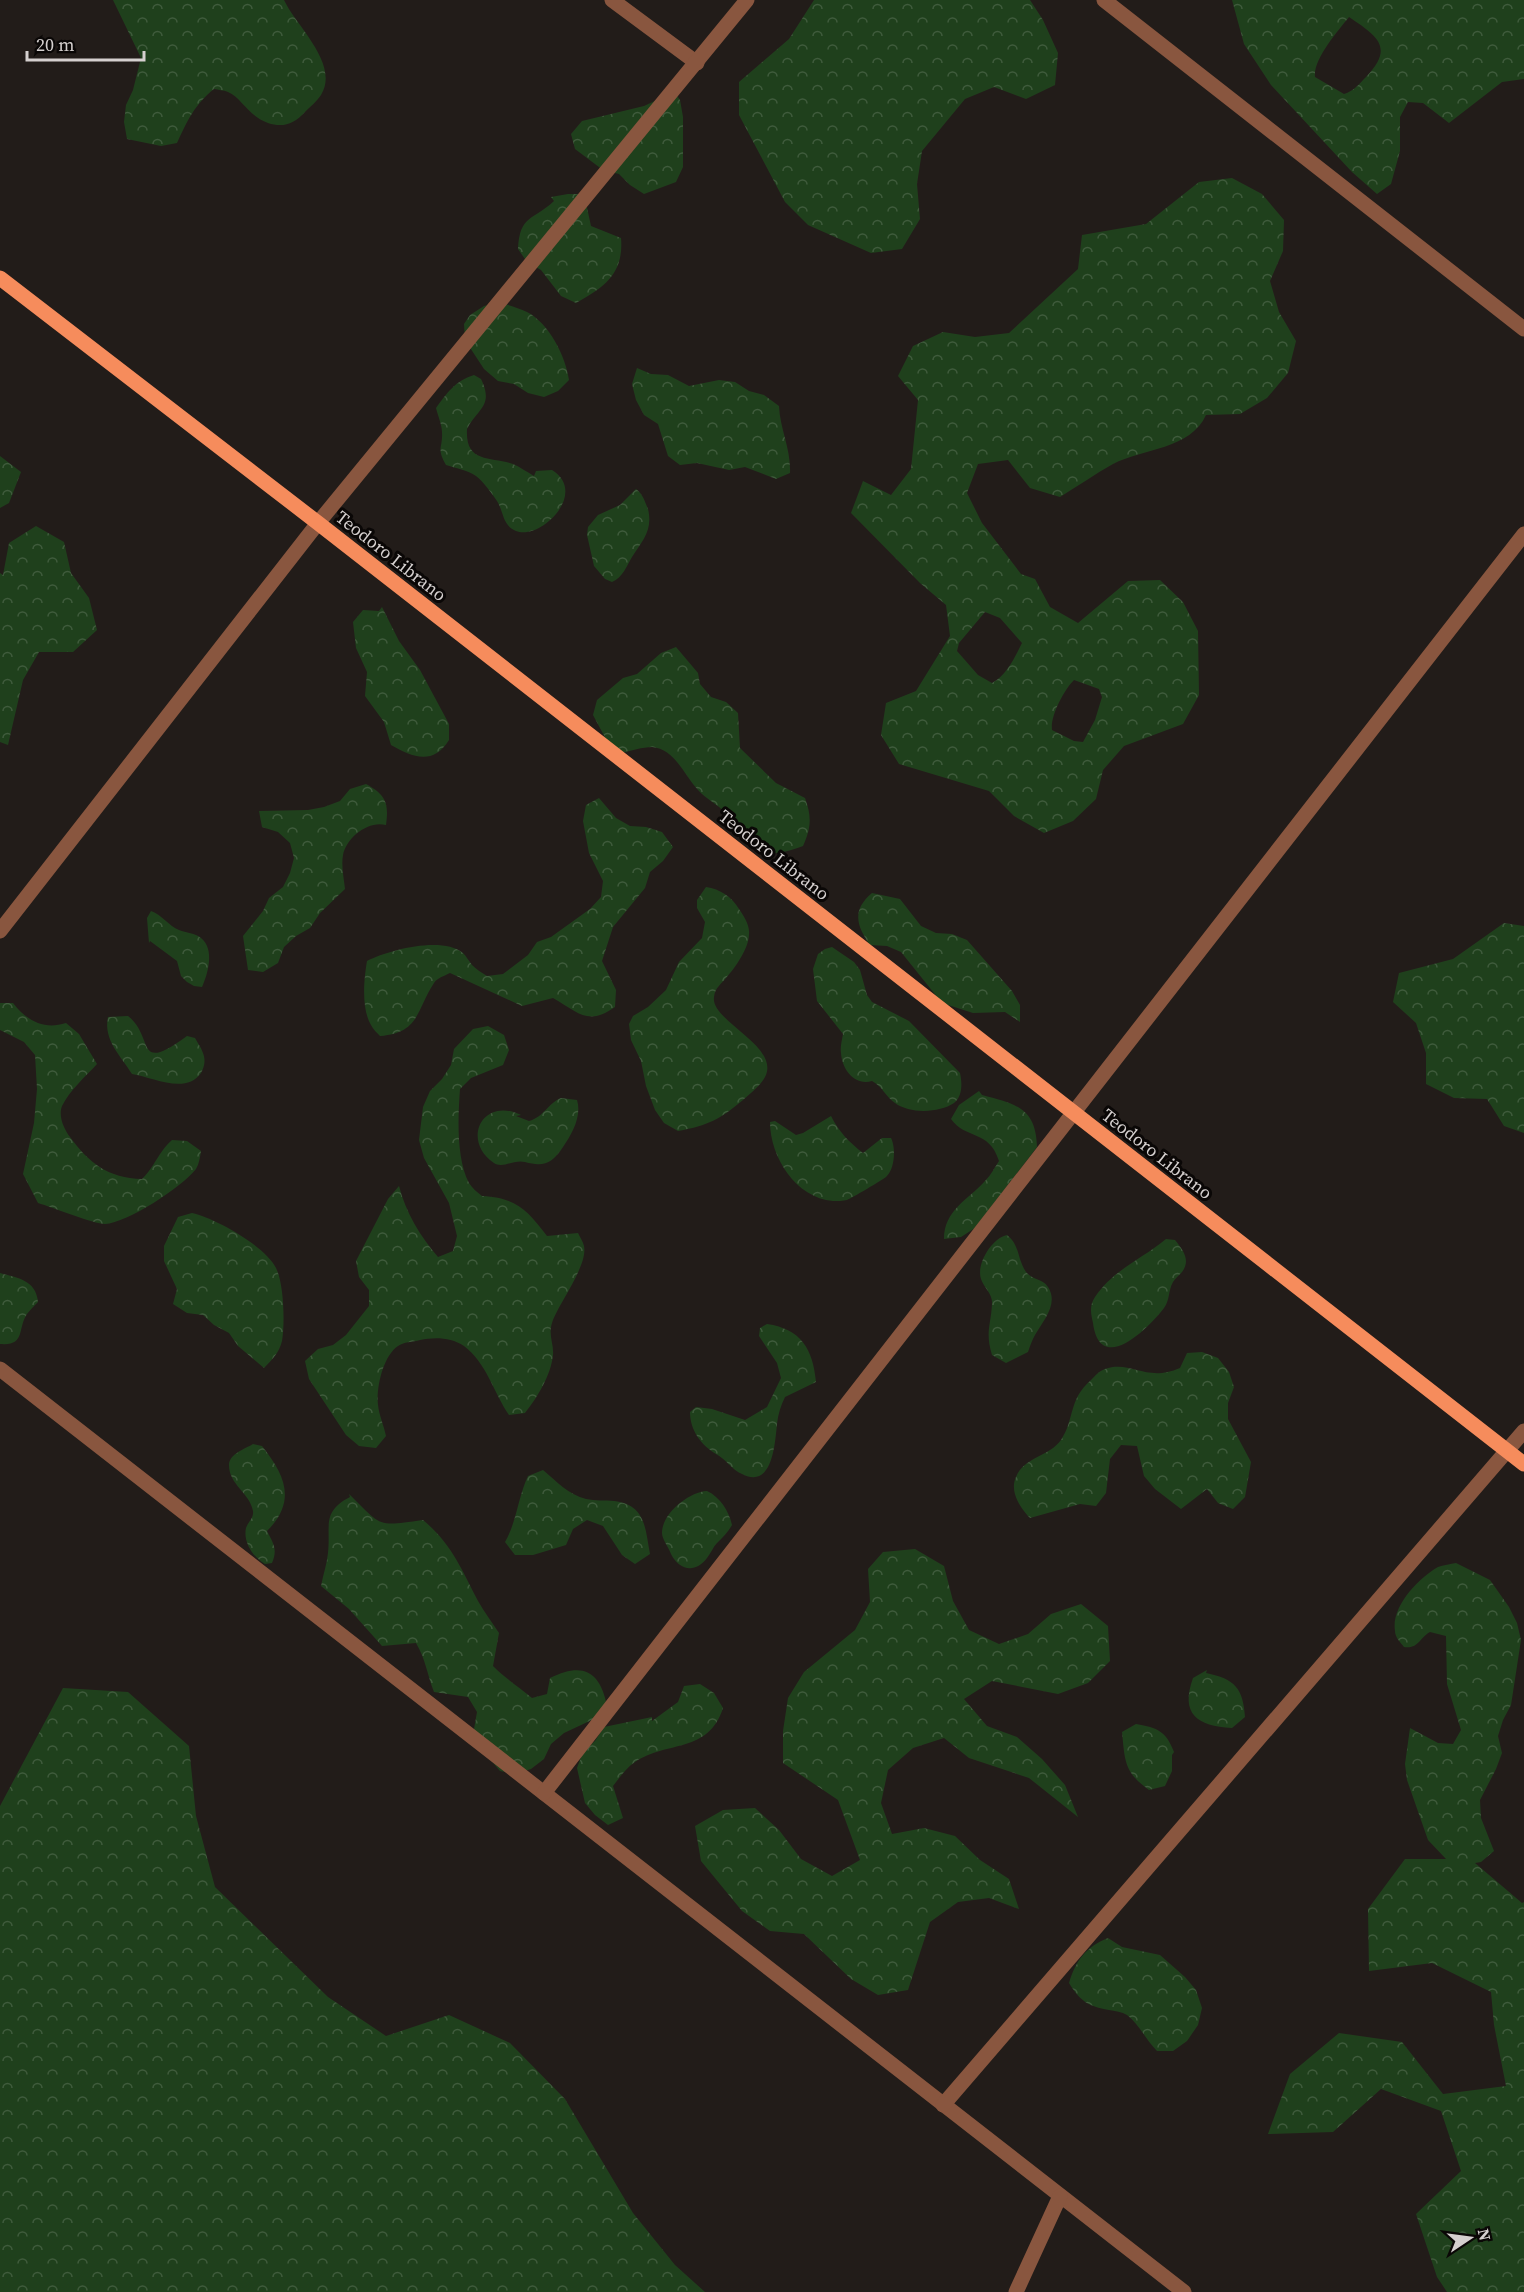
<svg xmlns="http://www.w3.org/2000/svg" width="1524" height="2292" viewBox="0 0 1524 2292" font-family="'Source Serif 4',serif">
  <style>
    .forest { fill: url(#forest-crowns); fill-rule: evenodd }
    .lines { fill: none; stroke-linecap: round; stroke-linejoin: round }
    .minor { stroke: #89563f; stroke-width: 15 }
    .major { stroke: #f68c5c; stroke-width: 15 }
    .labels { text-anchor: middle; stroke-width: 6; stroke-linejoin: round; paint-order: stroke }
    .street-label { font-size: 18px; fill: #d5d0cf; stroke: #0a0706 }
  </style>
  <defs>
    <pattern id="forest-crowns" width="20" height="18" patternUnits="userSpaceOnUse" patternTransform="scale(1.5)"><rect width="20" height="18" fill="#1f401c"/><path d="M2 6a3 3 0 1 1 6 0M12 15a3 3 0 1 1 6 0" fill="none" stroke="#3f5b3c"/></pattern>
  </defs>
  <rect width="100%" height="100%" fill="#221c19"/>
  <g class="forest">
    <path d="M113 0H284C296 26 340 64 321 95 317 101 310 107 305 112 294 124 283 128 268 123 248 116 242 98 228 92 224 90 218 90 214 89 195 104 187 121 177 143L161 146 127 139 124 122 126 105 133 90 141 58Z"/>
    <path d="M814 0H1030L1043 20 1058 53 1055 85 1026 99 994 87 965 99 922 151 917 184 920 219 902 249 871 253 808 225 785 202 739 115V82L789 39Z"/>
    <path d="M1232 0H1524V79L1502 82 1449 123 1423 103 1408 102 1400 117V151L1391 184 1377 194 1352 172 1271 85 1244 44ZM1349 17C1377 36 1395 47 1366 77 1359 84 1354 91 1344 94L1315 77C1313 59 1338 31 1349 17Z"/>
    <path d="M671 87 680 100 683 117V167L676 182 644 194 630 185 619 174 603 170 575 149 571 134 582 121 644 106 672 93Z"/>
    <path d="M1232 178 1262 194 1284 220 1283 251 1270 281 1279 312 1296 341 1288 373 1267 398 1240 414 1206 415C1191 449 1142 449 1113 464 1095 474 1078 486 1060 497L1030 488 1008 460 978 464 967 493 982 523 1021 574 1035 579 1050 607 1078 623 1128 581 1160 580 1183 602 1198 631 1199 695 1183 724 1124 746 1103 770 1096 799 1073 821 1044 833 1014 816 989 791 899 764 881 735 886 703 916 691 950 636 946 605 920 583 851 513 863 481 891 495 911 469 918 400 898 376 913 346 943 332 975 337 1009 333 1078 269 1082 235 1146 224 1199 182ZM985 612 1000 618 1022 643C1015 657 1007 675 992 683L978 675 957 651 959 643ZM1074 680 1099 689 1102 697 1095 720 1083 742 1074 741 1052 730C1050 716 1064 690 1074 680Z"/>
    <path d="M568 194H584L591 226 621 238C624 273 605 287 576 303L561 296 541 270 527 262 518 249C520 214 533 221 554 201L551 197Z"/>
    <path d="M499 302C508 305 518 308 527 312 549 323 566 357 569 380L558 391 544 397 528 393 514 384 498 381 484 369 465 340 464 324 470 315 484 306Z"/>
    <path d="M637 368 651 374 668 375 689 386 719 380 735 382 749 391 764 395 779 406C780 430 791 448 790 473L776 479 745 467 729 470 697 463 680 465 668 456 658 424 644 415 636 400 632 384Z"/>
    <path d="M474 375 481 379C494 406 478 408 467 429 465 464 491 456 513 464 520 467 527 472 534 476L536 471 552 470C589 493 540 541 516 531 502 525 504 512 497 501 492 494 483 481 476 476 468 470 455 468 446 465 436 448 443 448 442 432 442 425 438 416 436 408 447 393 455 381 474 375Z"/>
    <path d="M0 456 21 472 9 503 0 508Z"/>
    <path d="M636 489C643 494 645 502 648 509 653 530 643 540 632 557 626 567 623 577 612 582L605 579 594 566 587 535 588 527 598 515 620 505Z"/>
    <path d="M36 526 64 542 71 573 89 598 97 630 73 652H39L23 680 8 745 0 742V573L3 575 9 543Z"/>
    <path d="M382 607 399 641 420 670 449 724V740C433 766 412 757 391 745L384 722 365 696 367 672 356 648 353 622 363 610 379 611Z"/>
    <path d="M676 647 698 673 700 684 711 697 726 702 738 713 740 748 776 783 805 798C812 817 811 828 803 846 755 864 753 847 726 814 718 804 706 799 698 790 684 775 675 749 652 747 643 747 630 751 621 753L608 743 593 715 597 700 623 678 637 674 661 653Z"/>
    <path d="M366 784C386 795 389 803 386 825 368 820 346 838 343 855 341 866 344 879 345 889L320 913 310 928 296 936 284 947 278 963 263 972 248 970 243 936 263 911 269 898 283 887 290 873 294 858 290 843 278 832 262 827 259 811 308 810 324 807 340 801 350 789Z"/>
    <path d="M599 798 616 818 630 826 646 827 662 832 673 847 663 861 650 872 645 888 613 927 602 961 616 990 615 1007C588 1026 579 1013 553 998L522 1006 450 973C444 976 437 978 434 983 416 1010 420 1033 380 1036 377 1033 373 1029 371 1025 361 1008 364 979 367 961 389 950 442 936 463 953 466 956 469 961 472 965 476 969 482 973 487 976L503 974 528 955 537 942 551 937 590 909 601 897 603 881 589 853 583 821 586 805Z"/>
    <path d="M706 887C720 889 732 897 739 909 743 915 750 925 749 934 749 948 735 968 726 978 721 984 715 988 714 997 710 1021 781 1046 765 1077 761 1085 750 1094 743 1100 719 1120 709 1125 678 1131L664 1123 655 1110 646 1086 641 1061 631 1040 629 1024 633 1016 648 1007 666 990 679 962 702 938 705 922 697 908V900Z"/>
    <path d="M872 893 900 899 921 926 936 933 952 934 967 940 1012 991 1020 1005V1022L1005 1012 973 1013 942 1003 901 952 887 946 870 945C856 925 852 910 872 893Z"/>
    <path d="M151 911C162 915 169 926 179 930 186 933 195 933 201 938 215 949 208 974 202 987L194 986 187 982 181 976 177 961 150 941 149 943 147 918Z"/>
    <path d="M1504 923 1524 926V1133L1504 1126 1487 1099 1454 1098 1426 1084V1053L1416 1023 1393 1002 1399 973 1453 959Z"/>
    <path d="M832 947 854 962 860 970 867 995 872 1002 909 1021 960 1073C962 1082 963 1096 954 1103 939 1113 910 1114 895 1103 886 1097 882 1086 872 1081 855 1086 842 1070 841 1053 840 1047 842 1040 843 1034L817 1001 813 969 818 954 825 949Z"/>
    <path d="M0 1003H13C27 1021 44 1030 66 1023L79 1034 97 1064C86 1076 69 1091 62 1106 58 1116 64 1129 70 1137 89 1163 108 1178 142 1179 156 1165 157 1154 172 1140L187 1141 201 1151C200 1157 199 1164 196 1169 182 1187 127 1223 105 1224 94 1224 52 1207 38 1203L23 1174 34 1123 37 1089 35 1055 24 1042 0 1030Z"/>
    <path d="M128 1016C155 1037 134 1075 187 1036L195 1038C202 1050 209 1059 201 1073 186 1095 152 1077 132 1074 121 1056 103 1040 108 1017Z"/>
    <path d="M488 1026 504 1035 509 1050 503 1065 471 1078 460 1089C458 1116 456 1159 469 1183 472 1188 477 1192 482 1196 517 1198 527 1210 547 1236L578 1233C580 1237 583 1242 584 1246 588 1266 558 1304 552 1323 548 1335 554 1344 553 1355 551 1375 537 1398 525 1413L509 1415C494 1393 486 1362 464 1346 451 1337 434 1337 420 1340 413 1342 403 1342 398 1346 383 1356 376 1388 378 1405 379 1415 384 1426 386 1436L376 1448 359 1446 346 1435 309 1379 305 1361 318 1349 333 1345 346 1335 369 1306V1290L359 1277 356 1261 388 1199 399 1186C406 1213 420 1236 438 1257L453 1251 457 1236 449 1203 424 1158 419 1140 423 1107 430 1091 442 1079 451 1065 454 1049 473 1029Z"/>
    <path d="M979 1091 982 1095C1016 1104 1036 1108 1037 1147L975 1228 961 1237 944 1239C944 1210 968 1200 985 1181 991 1175 995 1167 999 1161 989 1129 966 1140 951 1119L959 1105Z"/>
    <path d="M561 1098 577 1100C582 1116 572 1134 563 1147 552 1164 543 1167 525 1162 514 1159 503 1169 494 1163 461 1141 482 1096 521 1115L516 1116 529 1121C544 1117 548 1103 561 1098Z"/>
    <path d="M831 1116C839 1132 849 1142 863 1153L882 1138H891C896 1148 895 1169 886 1177 884 1179 850 1199 847 1200 843 1201 837 1201 833 1201 796 1198 770 1157 770 1122L775 1121 796 1135 803 1133Z"/>
    <path d="M192 1213C215 1218 265 1246 276 1268 284 1284 285 1324 282 1341 279 1353 272 1360 264 1368L238 1346 229 1333 214 1325 203 1315 187 1313 173 1304 177 1289 164 1261V1246L178 1217Z"/>
    <path d="M1007 1235C1020 1245 1017 1259 1026 1272 1032 1280 1042 1278 1048 1287 1059 1304 1043 1321 1035 1335 1032 1340 1030 1346 1028 1352L1006 1363 992 1355C985 1332 991 1325 992 1304 993 1294 984 1288 981 1279 976 1264 992 1238 1007 1235Z"/>
    <path d="M1166 1239 1175 1240C1183 1250 1191 1260 1182 1272 1179 1275 1175 1279 1173 1282 1168 1291 1170 1300 1164 1308 1148 1329 1100 1376 1093 1323 1091 1314 1089 1306 1095 1297 1113 1270 1142 1259 1166 1239Z"/>
    <path d="M0 1273C18 1278 36 1280 38 1302 34 1306 30 1310 27 1314 17 1329 26 1346 0 1344Z"/>
    <path d="M767 1324C801 1329 813 1349 816 1382L785 1397C781 1405 778 1414 777 1424 775 1442 773 1490 742 1474 732 1470 726 1459 716 1454 701 1445 690 1430 690 1412L696 1407 712 1409 745 1420 767 1407 781 1378 777 1363 759 1336 760 1328Z"/>
    <path d="M1202 1352 1218 1358 1229 1372 1234 1387 1228 1403V1419L1251 1462 1245 1497 1233 1509 1218 1503 1207 1489 1181 1509 1155 1489 1144 1476 1137 1446 1121 1445 1110 1459 1106 1493 1096 1506 1080 1504 1030 1518C1021 1509 1009 1492 1016 1477 1024 1457 1050 1456 1061 1440 1075 1419 1068 1400 1091 1380 1095 1376 1099 1371 1105 1369 1131 1360 1146 1383 1180 1368L1187 1353Z"/>
    <path d="M253 1444 262 1446C285 1475 297 1501 267 1531 273 1543 278 1549 272 1563L265 1564C253 1557 243 1542 246 1528 248 1522 254 1518 253 1511 250 1493 229 1485 229 1465 229 1454 245 1449 253 1444Z"/>
    <path d="M543 1470C556 1481 569 1495 586 1499 595 1501 605 1500 614 1501 646 1505 645 1528 650 1554L635 1564 622 1555 603 1526 587 1520 573 1529 566 1545 533 1555H515L505 1542C517 1521 518 1497 528 1476Z"/>
    <path d="M707 1491C720 1497 729 1511 732 1525 728 1532 723 1537 717 1543 713 1547 711 1553 707 1558 695 1574 679 1570 671 1554 669 1548 662 1539 662 1533 662 1513 689 1492 707 1491Z"/>
    <path d="M349 1494C382 1526 375 1527 423 1520 451 1543 462 1570 478 1601 484 1612 492 1622 499 1633L493 1666C505 1678 519 1687 532 1698L547 1694 550 1678C582 1662 600 1670 607 1706L596 1718 564 1733 551 1744 544 1759 531 1769 515 1774 500 1771 478 1745 474 1729 477 1712 468 1697 434 1692C427 1674 426 1660 416 1643L382 1646 349 1609 321 1586C323 1575 327 1564 328 1553 331 1526 321 1512 350 1497Z"/>
    <path d="M915 1549 944 1566 953 1601 969 1630 999 1644 1028 1634 1051 1614 1081 1604 1108 1626 1110 1661 1088 1683 1058 1694 992 1681 964 1699 987 1726 1017 1737 1042 1759 1065 1785 1078 1817 1029 1778 969 1758 944 1738 913 1748 888 1770 881 1803 892 1834 924 1828 955 1836 980 1860 1009 1879 1019 1909 989 1898 958 1902 930 1922 908 1990 878 1995 851 1979 804 1934 770 1931 742 1911 701 1861 695 1826 723 1810 755 1808 779 1830 801 1859 832 1876 860 1860 838 1800 783 1763V1731L788 1698 804 1672 855 1630 870 1602 868 1569 883 1552Z"/>
    <path d="M1456 1563 1490 1580 1509 1607 1517 1623 1521 1640 1511 1705 1503 1720 1498 1736 1502 1753 1496 1769 1480 1800 1481 1818 1494 1851 1481 1862 1475 1863 1522 1903 1524 1902V2292H1447L1437 2277 1416 2214 1461 2171 1441 2111 1381 2089 1333 2132 1268 2134 1290 2074 1339 2033 1402 2042 1443 2094 1506 2086 1494 2025 1491 1992 1432 1963 1369 1971 1368 1909 1405 1859H1446L1428 1840 1407 1780 1405 1764 1410 1728 1438 1743 1453 1744 1461 1730 1447 1684 1446 1636 1430 1632C1419 1638 1419 1649 1404 1647 1400 1642 1395 1637 1395 1631 1391 1606 1419 1578 1438 1567 1443 1565 1451 1564 1456 1563Z"/>
    <path d="M1207 1670 1206 1673C1235 1679 1243 1688 1245 1717L1232 1728C1197 1726 1180 1714 1193 1678Z"/>
    <path d="M700 1684 714 1693 723 1708C708 1754 668 1740 635 1762 626 1768 620 1777 613 1786L623 1818 608 1825 595 1815 585 1803 577 1768 583 1752 595 1741 604 1727 652 1717V1721L678 1702 684 1686Z"/>
    <path d="M63 1688 128 1692 189 1746 196 1816 215 1887 328 1997 386 2036 449 2015 510 2043 565 2099 633 2213 675 2265 705 2292H0V1806Z"/>
    <path d="M1136 1724C1158 1728 1166 1731 1174 1752L1172 1755V1771L1165 1786 1149 1790C1124 1772 1125 1761 1122 1732Z"/>
    <path d="M1108 1938 1122 1947 1160 1955 1185 1977 1196 1990 1202 2008 1198 2025 1187 2041 1173 2051H1157C1146 2040 1139 2024 1127 2015 1122 2012 1115 2011 1109 2010 1088 2006 1081 2002 1069 1983 1076 1960 1086 1947 1108 1938Z"/>
  </g>
  <g class="lines">
    <g class="minor">
      <path d="M612 0 697 63"/>
      <path d="M1104 0 1524 329"/>
      <path d="M0 931 318 523 747 0"/>
      <path d="M0 1369 1184 2292"/>
      <path d="M544 1793 1524 534"/>
      <path d="M943 2105 1524 1431"/>
      <path d="M1016 2292 1060 2196"/>
    </g>
    <path class="major" d="M0 278 318 523 1524 1464"/>
  </g>
  <g class="labels">
    <g class="street-label">
      <text transform="translate(391 556) rotate(38)" y="6">Teodoro Librano</text>
      <text transform="translate(774 855) rotate(38)" y="6">Teodoro Librano</text>
      <text transform="translate(1157 1154) rotate(38)" y="6">Teodoro Librano</text>
    </g>
  </g>
  <g transform="translate(1470 2238) rotate(77)" stroke="#0a0706" stroke-width="4.5" paint-order="stroke">
  <path d="M0-4.5L10 22L0 15L-10 22Z" fill="#d5d0cf"/>
  <text y="-9" font-size="16" font-weight="bold" text-anchor="middle" fill="#d5d0cf">N</text>
  </g>
  <path d="M27 51v9h117v-9" fill="none" stroke="#d5d0cf" stroke-width="3"/>
  <text x="36" y="51" font-size="18" fill="#d5d0cf" stroke="#0a0706" stroke-width="4.5" paint-order="stroke">20 m</text>
</svg>
